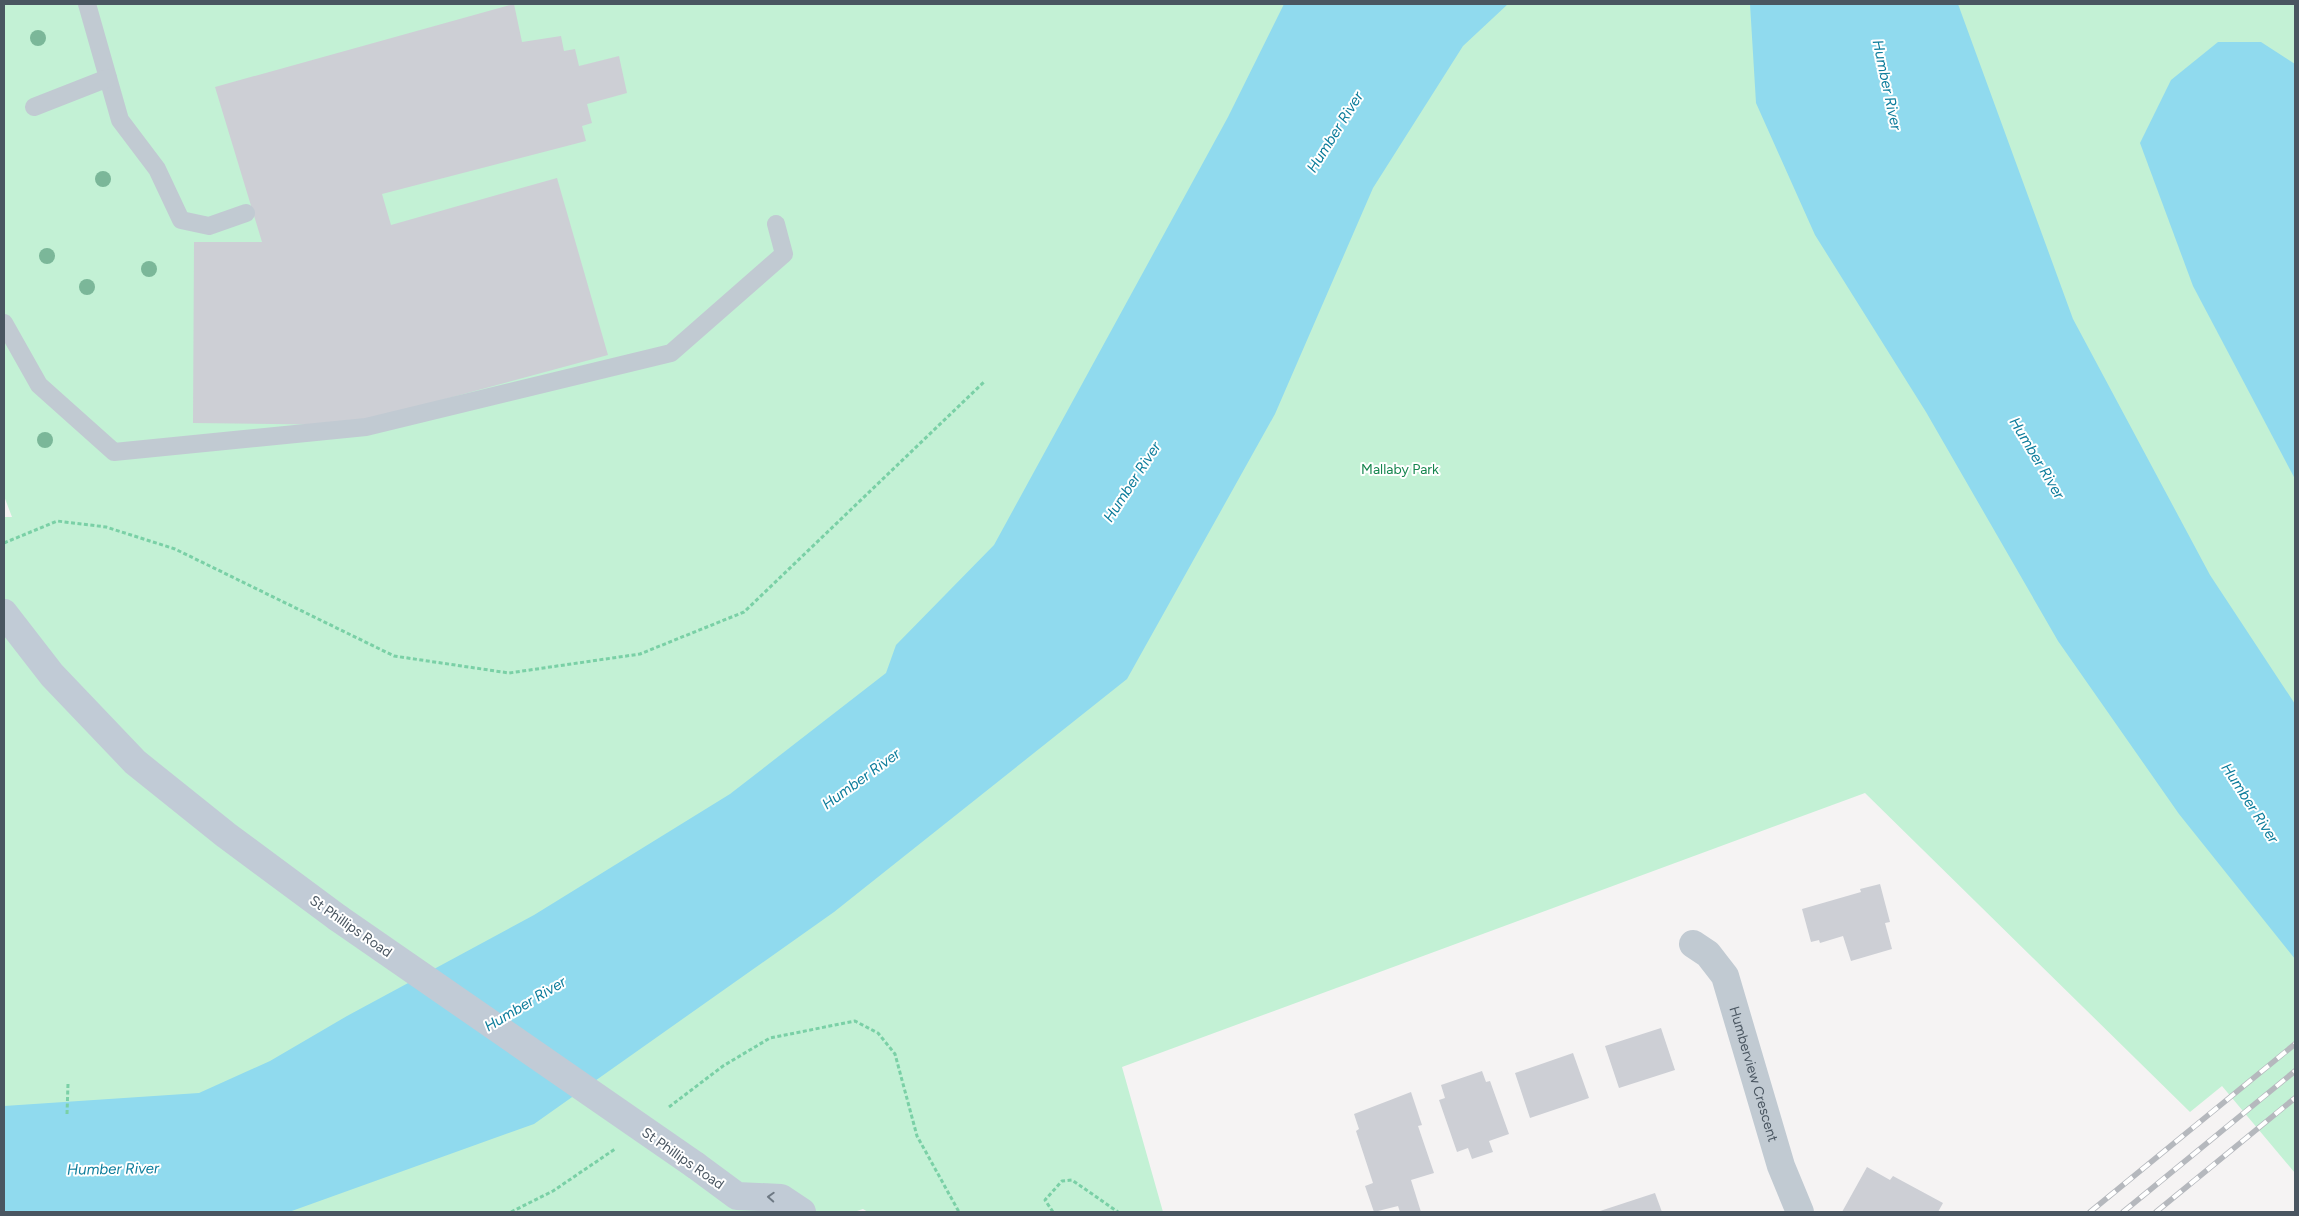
<svg xmlns="http://www.w3.org/2000/svg" width="2299" height="1216" viewBox="0 0 2299 1216" font-family="Figtree,sans-serif">
  <style>
    .green { fill: #c3f1d5 }
    .water { fill: #90daee }
    .building { fill: #cdcfd5 }
    .lines { fill: none; stroke-linecap: round; stroke-linejoin: round }
    .path { stroke: #7ad0a6; stroke-width: 3; stroke-dasharray: 4 2.5; stroke-linecap: butt }
    .service { stroke: #c1cad2; stroke-width: 18 }
    .minor { stroke: #c1cad2; stroke-width: 28 }
    .secondary { stroke: #c1cbd6; stroke-width: 28 }
    .rail-casing { stroke: #b5b8bd; stroke-width: 5.5 }
    .rail { stroke: #fff; stroke-width: 4; stroke-dasharray: 11; stroke-linecap: butt }
    .secondary-bridge { stroke: #c1cbd6; stroke-width: 28 }
    .tree { fill: #7bb799 }
    .oneway { stroke: #6e7984 }
    .labels { text-anchor: middle; stroke-width: 4; stroke-linejoin: round; paint-order: stroke }
    .park-label { font-size: 14px; fill: #17864f; stroke: #fff }
    .street-label { font-size: 14px; fill: #4a5661; stroke: #fff }
    .water-label { font-size: 15px; font-style: italic; fill: #0c7c9b; stroke: #fff }
  </style>
  <rect width="100%" height="100%" fill="#f5f3f3"/>
  <path class="green" d="M4 4H2295V1173L2222 1086 2190 1112 1865 793 1122 1067 1163 1212H868L863 1209 854 1212H4V517H12L4 496Z"/>
  <g class="water">
    <path d="M1284 4H1508L1463 46 1373 188 1275 414 1127 679 834 912 534 1124 289 1212H4V1106L199 1093 270 1061 347 1016 534 915 730 794 886 673 896 645 994 545 1228 117Z"/>
    <path d="M1750 4H1958L2073 319 2210 575 2295 704V959L2179 814 2058 641 1926 412 1815 235 1756 103Z"/>
    <path d="M2218 42H2261L2295 64V479L2193 286 2140 143 2171 80Z"/>
  </g>
  <g class="building">
    <path d="M514 4 522 42 561 36 564 51 575 49 579 66 619 56 627 93 587 104 592 123 582 126 586 141 382 194 391 225 557 178 608 355 349 425 193 423 194 242H262L215 87Z"/>
    <path d="M1880 884 1890 922 1885 923 1892 949 1851 961 1843 936 1820 943 1819 940 1811 942 1802 909 1861 892 1860 889Z"/>
    <path d="M1661 1028 1675 1070 1619 1088 1605 1046Z"/>
    <path d="M1573 1053 1589 1098 1530 1118 1515 1073Z"/>
    <path d="M1482 1071 1486 1082 1490 1081 1509 1134 1489 1141 1493 1152 1472 1159 1468 1148 1457 1152 1439 1100 1445 1098 1441 1085Z"/>
    <path d="M1411 1092 1422 1125 1418 1126 1434 1173 1411 1180 1421 1212H1400L1398 1206 1374 1212 1365 1186 1373 1183 1356 1131 1359 1129 1354 1114Z"/>
    <path d="M1867 1167 1890 1180 1893 1176 1943 1203 1938 1212H1842Z"/>
    <path d="M1655 1193 1662 1212H1597Z"/>
  </g>
  <g class="lines">
    <g class="path">
      <path d="M4 543 57 521 106 527 175 549 394 656 509 673 640 654 744 612 984 382"/>
      <path d="M669 1107 723 1066 770 1038 855 1021 878 1033 895 1054 917 1136 959 1212"/>
      <path d="M67 1114 68 1084"/>
      <path d="M511 1212 553 1191 615 1149"/>
      <path d="M1053 1212 1045 1200 1062 1181 1072 1180 1118 1212"/>
    </g>
    <g class="service">
      <path d="M87 4 120 120 157 169 181 220 209 226 246 213"/>
      <path d="M34 107 108 78"/>
      <path d="M4 323 39 385 114 452 366 427 671 353 784 254 776 224"/>
    </g>
    <path class="minor" id="s1" d="M1693 944 1708 954 1725 976 1781 1166 1800 1212"/>
    <g class="secondary">
      <path d="M4 613 52 675 135 762 226 835 338 918"/>
      <path d="M695 1165 737 1196 781 1198 802 1212"/>
    </g>
    <defs>
      <g id="rail">
        <path d="M2090 1212 2295 1044"/>
        <path d="M2123 1212 2295 1071"/>
        <path d="M2156 1212 2295 1098"/>
      </g>
    </defs>
    <use href="#rail" class="rail-casing"/>
    <use href="#rail" class="rail"/>
    <path class="secondary-bridge" d="M338 918 695 1165"/>
  </g>
  <g class="tree">
    <circle cx="38" cy="38" r="8"/>
    <circle cx="103" cy="179" r="8"/>
    <circle cx="47" cy="256" r="8"/>
    <circle cx="149" cy="269" r="8"/>
    <circle cx="87" cy="287" r="8"/>
    <circle cx="45" cy="440" r="8"/>
  </g>
  <defs><path id="oneway-chevron" d="M-2-3.5L2.5 0L-2 3.5" fill="none" stroke-width="1.6" stroke-linecap="round" stroke-linejoin="round" transform="scale(1.25)"/></defs>
  <use class="oneway" href="#oneway-chevron" transform="translate(771 1197) rotate(-177)"/>
  <g class="labels">
    <g class="park-label">
      <text x="1400" y="474">Mallaby Park</text>
    </g>
    <g class="street-label">
      <text transform="translate(351 926) rotate(35)" y="5">St Phillips Road</text>
      <text dy="5" stroke="none"><textPath href="#s1" startOffset="148">Humberview Crescent</textPath></text>
      <text transform="translate(683 1158) rotate(35)" y="5">St Phillips Road</text>
    </g>
    <g class="water-label">
      <text transform="translate(1887 85) rotate(78)" y="5">Humber River</text>
      <text transform="translate(1335 132) rotate(-58)" y="5">Humber River</text>
      <text transform="translate(2037 458) rotate(59)" y="5">Humber River</text>
      <text transform="translate(1132 482) rotate(-57)" y="5">Humber River</text>
      <text transform="translate(861 779) rotate(-36)" y="5">Humber River</text>
      <text transform="translate(2250 803) rotate(57)" y="5">Humber River</text>
      <text transform="translate(525 1004) rotate(-31)" y="5">Humber River</text>
      <text transform="translate(113 1169) rotate(-1)" y="5">Humber River</text>
    </g>
  </g>
  <rect width="2299" height="1216" fill="none" stroke="#4a5661" stroke-width="10"/>
</svg>
